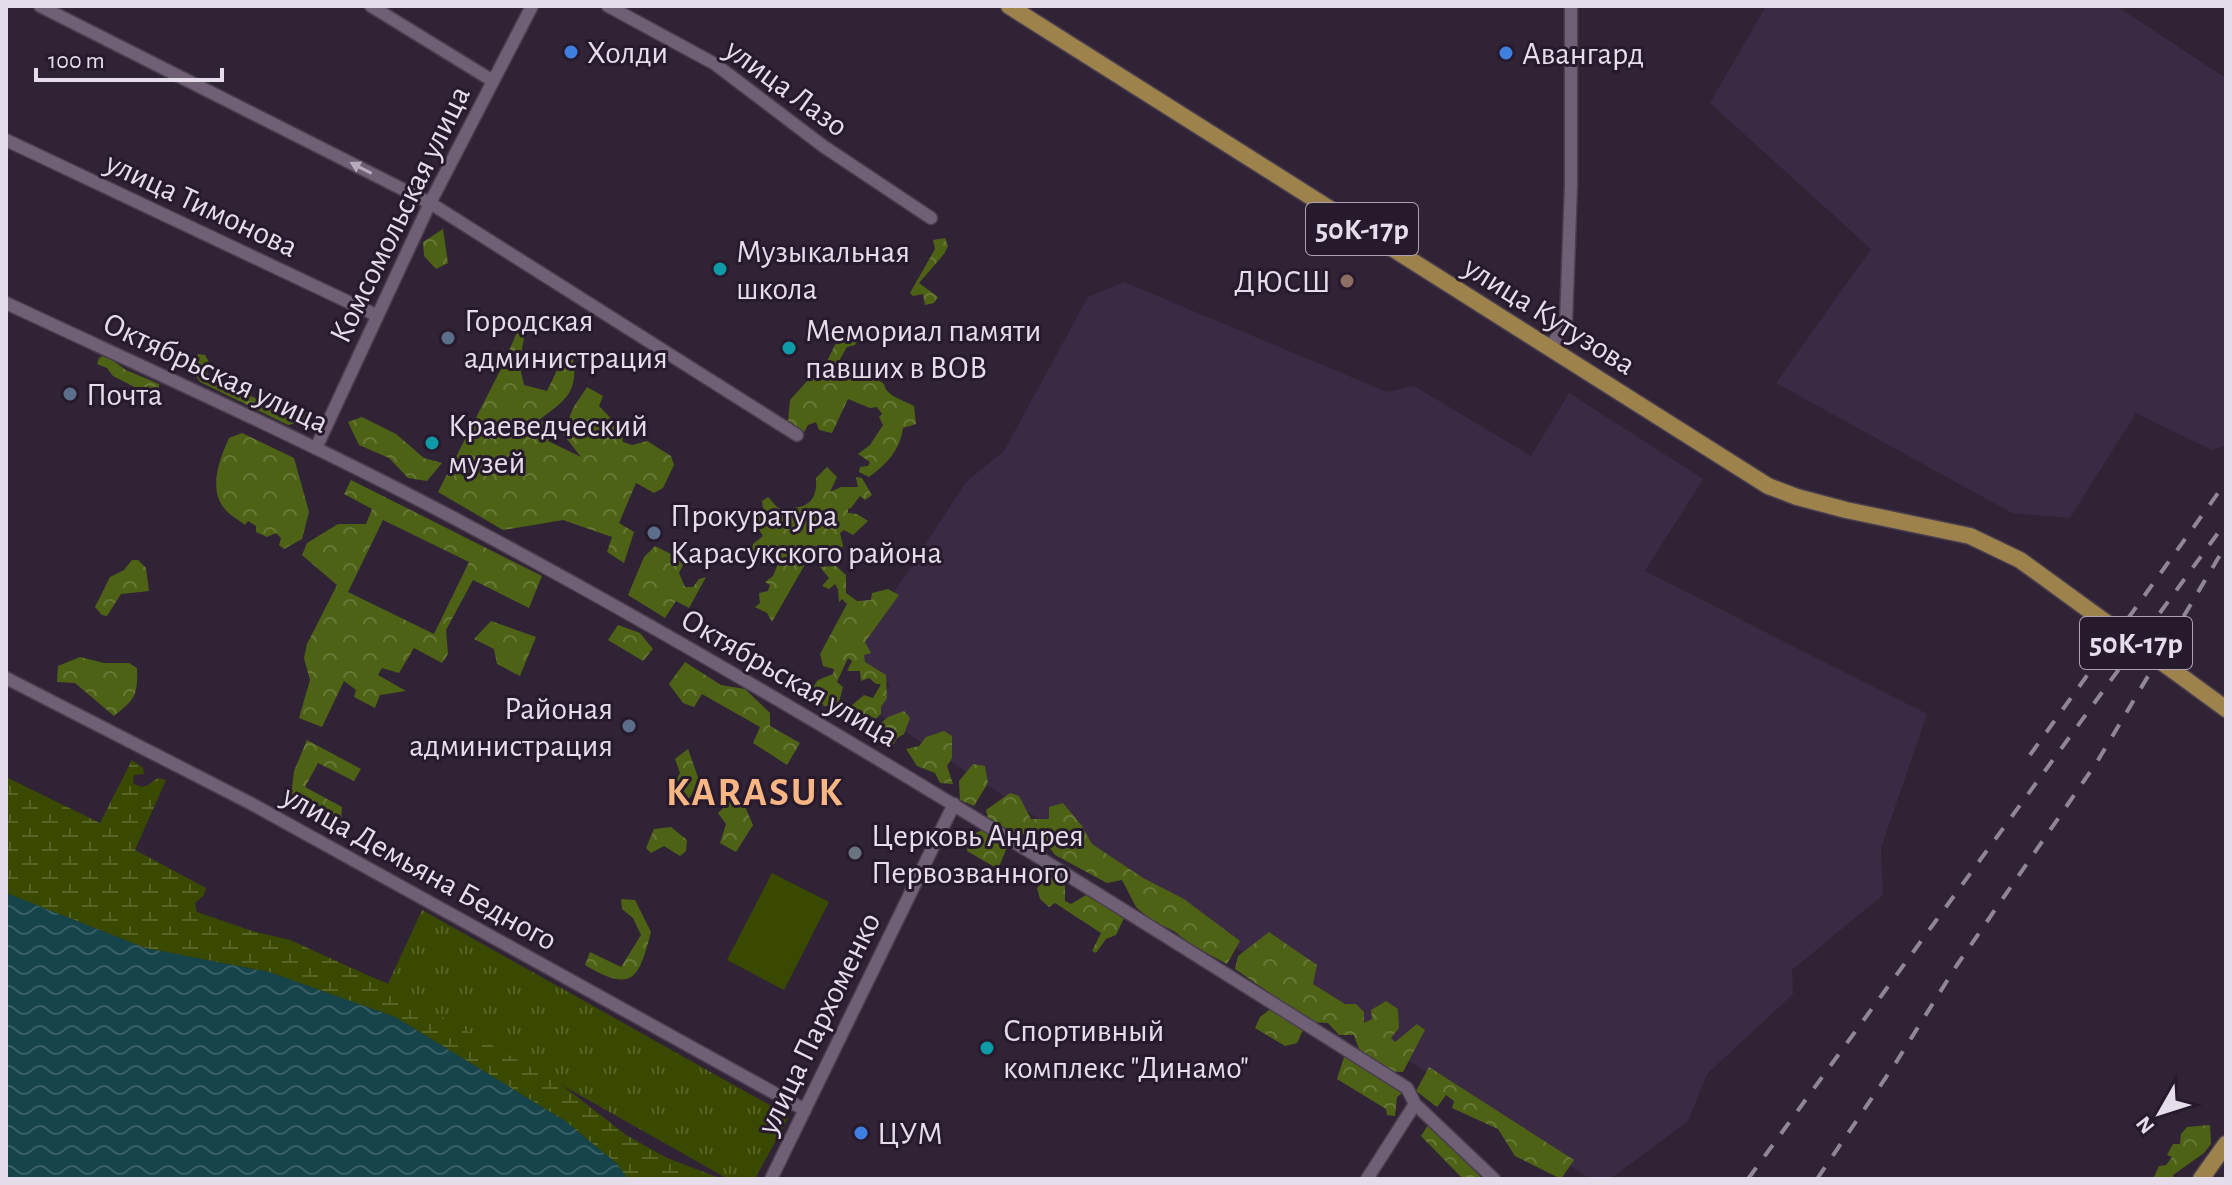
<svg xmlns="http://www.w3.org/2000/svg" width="2232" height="1185" viewBox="0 0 2232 1185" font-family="'Alegreya Sans',sans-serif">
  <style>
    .built { fill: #3b2a43 }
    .forest { fill: url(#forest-crowns); fill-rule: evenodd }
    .wetland { fill: url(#wetland-marsh) }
    .park { fill: url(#park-tufts) }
    .pitch { fill: #394a00 }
    .water { fill: url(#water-waves) }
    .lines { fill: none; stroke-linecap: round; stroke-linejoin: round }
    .minor-casing { stroke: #493e4e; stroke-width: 15 }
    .major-casing { stroke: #493e4e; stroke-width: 19 }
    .minor { stroke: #6f6076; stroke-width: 12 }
    .major { stroke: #9e824b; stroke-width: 16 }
    .rail { stroke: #918696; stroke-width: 4; stroke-dasharray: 14 14; stroke-linecap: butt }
    .major-bridge-casing { stroke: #493e4e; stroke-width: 19; stroke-linecap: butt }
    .major-bridge { stroke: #9e824b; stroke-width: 16 }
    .oneway { fill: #b6abbb }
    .shop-dot { fill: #3f7fe0; stroke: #271a2c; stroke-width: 3 }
    .culture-dot { fill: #0f9aa8; stroke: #271a2c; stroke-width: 3 }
    .education-dot { fill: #8d6e63; stroke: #271a2c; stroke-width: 3 }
    .service-dot { fill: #5c6f8a; stroke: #271a2c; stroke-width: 3 }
    .worship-dot { fill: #6b7280; stroke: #271a2c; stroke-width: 3 }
    .labels { text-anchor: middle; stroke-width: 6; stroke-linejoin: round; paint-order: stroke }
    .shield { fill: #271a2c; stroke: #aca2b0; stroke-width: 2 }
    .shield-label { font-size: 30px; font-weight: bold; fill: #e5dde9 }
    .poi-label { font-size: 32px; fill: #e5dde9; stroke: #271a2c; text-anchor: start }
    .street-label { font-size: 32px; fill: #e5dde9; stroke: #271a2c }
    .district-label { font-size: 40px; font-weight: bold; letter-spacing: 2px; fill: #f7b684; stroke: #271a2c }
  </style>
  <defs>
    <pattern id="forest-crowns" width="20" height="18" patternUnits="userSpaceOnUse" patternTransform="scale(2)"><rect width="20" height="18" fill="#4e6215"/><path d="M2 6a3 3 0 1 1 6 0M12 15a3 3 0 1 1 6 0" fill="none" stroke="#677837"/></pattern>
    <pattern id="wetland-marsh" width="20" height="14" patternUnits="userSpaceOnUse" patternTransform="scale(2)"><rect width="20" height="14" fill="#394a00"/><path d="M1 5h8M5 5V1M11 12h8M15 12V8" fill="none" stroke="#566425"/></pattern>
    <pattern id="park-tufts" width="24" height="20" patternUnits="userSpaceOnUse" patternTransform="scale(2)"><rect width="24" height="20" fill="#394a00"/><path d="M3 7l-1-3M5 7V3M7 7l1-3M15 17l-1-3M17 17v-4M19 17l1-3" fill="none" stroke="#566425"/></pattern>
    <pattern id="water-waves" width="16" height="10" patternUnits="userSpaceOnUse" patternTransform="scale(2)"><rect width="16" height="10" fill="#15444b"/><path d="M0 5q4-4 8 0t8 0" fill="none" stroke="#375f65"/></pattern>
  </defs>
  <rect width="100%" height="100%" fill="#302336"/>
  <g class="built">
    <path d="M1766 6H2116L2226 78V446L2212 450 2136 413 2070 518 2012 513 1776 383 1871 249 1710 103Z"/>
    <path d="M1124 282 1387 392 1414 386 1531 456 1569 393 1703 479 1645 571 1927 714 1881 848 1883 895 1792 970 1793 994 1707 1074 1688 1121 1610 1179H1590L872 710 890 685 852 657 966 482 1004 451 1088 297Z"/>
  </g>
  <g class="forest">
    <path d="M443 229 448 263 436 269 424 256 423 242Z"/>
    <path d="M945 238 948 246 944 254 919 283 938 297 934 303 925 305 923 294 913 296 910 293 935 249 933 240Z"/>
    <path d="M844 326 854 328 861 334 855 345 847 347 840 359 843 367 841 379 862 369 884 384C886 396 903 400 914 406L916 424 903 428C900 450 887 464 869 477L859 472 860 467 868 466 870 462 858 454 870 445 883 425 879 417 882 414 877 407 870 408 848 399 832 433 819 430 816 422 808 425 802 436 788 422 790 400 809 379 820 376Z"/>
    <path d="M517 332 524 338 519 364 524 385 547 391 559 366 573 359C579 393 564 401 539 420L553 427 548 441 581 457 563 434 573 408 587 387 603 396 599 406 621 429 623 442 632 445 647 441 671 456 674 465 663 488 654 493 636 483 619 523 634 532 624 563 607 552 612 537 563 520 503 530 438 492 504 363Z"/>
    <path d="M198 354 205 355 210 364 207 374C237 388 264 404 295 416L305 412 310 415 301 422 288 425 200 382 192 370Z"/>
    <path d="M105 355 126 370 159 384V393L152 396 113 376 107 368 97 364 99 358Z"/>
    <path d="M362 417 396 434 424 458 442 463 427 481 408 478 389 458 359 445 348 422Z"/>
    <path d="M242 433 294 458 309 512 302 539 284 549 279 545 281 538 276 533 267 537 256 532V526L248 521 245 525C239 520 229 515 224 508 208 488 220 458 229 438Z"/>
    <path d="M827 467 837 477 830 492 841 487H858L856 477 862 478 872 495 865 500 860 496 851 508 848 509V513L857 514 868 521 853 535 844 530 840 533 843 546 836 553 815 546 806 552 804 566 772 622 767 613 755 607 760 603 759 593 768 591 770 585 765 582 773 576 779 561 767 548 760 557 751 555 753 544 763 536 755 523 763 509 762 501 768 497 778 508C803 510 818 505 816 478Z"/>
    <path d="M351 480 542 576 529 608 473 580 446 630 448 654 442 663 414 648 399 673 382 668 378 675 406 691 380 695 375 708 354 697 356 690 344 681 322 727 299 718 310 680 304 658 307 644 337 585 302 555 307 543 338 524H366L372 509 344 494ZM383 520 469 562 434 634 348 592Z"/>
    <path d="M655 546 685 561 679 573 685 587H693L699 579 706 577 689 608 676 601 665 618 628 595 644 557Z"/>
    <path d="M132 560H138L146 568 149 591 121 594 107 616 102 615 95 607 110 577 124 570Z"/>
    <path d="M836 566 846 575V593L857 601 871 600 872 593 888 589 899 595 865 642 871 653 864 655 865 662 886 675 887 698 881 707V714L870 724 866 723V719L859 718 856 721 845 717V711L864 695 873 698 881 684H876L869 678 861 681 860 671H847L852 661 848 658 837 682 843 687 838 706H824L815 695 813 687 818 680 833 674 834 669 823 666 820 654 847 604 842 599 839 602 838 589 835 584 829 589 822 586 829 578 820 567Z"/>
    <path d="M491 621 536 637 520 676 497 664 494 649 474 639Z"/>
    <path d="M618 625 640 633 653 649 643 661 608 640Z"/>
    <path d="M80 657 104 663H129L137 668C138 696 135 699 114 716L75 683 57 682 58 666Z"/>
    <path d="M685 662 721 685 745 689 770 713V726L800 743 787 765 753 743 760 727 702 694 694 707 683 703 669 684Z"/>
    <path d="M904 711 910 718 904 734 897 738 891 749 879 741 885 731 881 723 888 717Z"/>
    <path d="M944 731 952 736V758L947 766 953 784 940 783 935 773 917 766 906 749 919 746 926 737Z"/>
    <path d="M307 740 361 769 354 781 318 763 305 787 342 807 341 821 291 797 294 771Z"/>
    <path d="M688 749 700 783 686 802 677 798 672 788 680 773 675 759Z"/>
    <path d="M973 764 985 766 988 783 974 806 960 800 959 781Z"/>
    <path d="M1010 793 1019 796 1031 819H1049V807L1063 803 1082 826 1092 844 1143 878 1184 899 1240 941 1227 964 1190 944 1174 931 1151 920 1136 907 1122 880 1107 883 1055 855 1043 839 1011 831 988 818 986 810Z"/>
    <path d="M731 801 744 804 753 825 736 852 720 843 726 824 718 813Z"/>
    <path d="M671 827 687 840 686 851 680 856 664 846 651 853 646 848 654 829Z"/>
    <path d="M987 828 996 831 1008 845 998 869 967 851 969 836Z"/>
    <path d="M1062 874 1077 882 1065 884V901L1071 904 1086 895 1125 916 1116 935 1106 939 1096 953 1092 951 1101 933 1055 903 1049 907 1040 899 1037 888 1047 879Z"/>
    <path d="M621 899 635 900 651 932C639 978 633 994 585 965L590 952 621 967 641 935 633 918 622 909Z"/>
    <path d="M1269 932 1317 965 1313 984 1345 1004H1356L1364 1012V1023L1372 1019 1371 1010 1386 1001 1398 1009 1399 1028 1391 1038 1395 1042 1417 1024 1425 1030 1403 1072C1373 1071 1363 1064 1354 1035H1339L1328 1023 1312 1022 1235 969 1238 956Z"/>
    <path d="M1273 1007 1303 1030 1297 1043 1285 1046 1255 1028 1260 1017Z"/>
    <path d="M1345 1054 1374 1071 1382 1080 1389 1077 1405 1091 1397 1097 1395 1116 1387 1115 1386 1109 1337 1079Z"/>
    <path d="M1429 1067 1574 1160 1561 1179 1515 1156 1498 1129 1452 1108 1454 1101 1446 1095 1437 1107 1416 1091Z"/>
    <path d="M1428 1125 1483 1179H1463L1421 1136Z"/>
    <path d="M2210 1125 2211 1144 2204 1153 2173 1175 2174 1179H2153L2159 1166 2166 1165 2172 1157 2167 1155 2173 1144H2180L2181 1134 2187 1127Z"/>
  </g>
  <path class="wetland" d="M132 760 143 768 144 774 134 775 133 783C145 791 148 784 158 778L166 780 135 850 206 888 204 895 195 903 197 912 252 931 290 940 376 979 458 1011 494 1032 626 1135 667 1158 722 1179H628L617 1164 565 1121 395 1017 269 972 145 948 6 893V777L100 823Z"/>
  <path class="park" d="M422 910 789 1116 755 1179H728L387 986Z"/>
  <path class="pitch" d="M772 873 829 902 784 990 727 960Z"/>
  <path class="water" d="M6 893 145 948 269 972 395 1017 565 1121 617 1164 628 1179H6Z"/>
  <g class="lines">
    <defs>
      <g id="minor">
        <path d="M40 6 430 203 797 435"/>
        <path d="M371 6 493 81"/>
        <path d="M608 6 715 64 823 146 931 218"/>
        <path d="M6 140 376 315"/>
        <path d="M6 303C160 375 315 444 465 524 788 696 1098 893 1407 1088L1415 1104 1494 1179"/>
        <path d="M1550 348 1566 322 1571 185V6"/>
        <path d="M316 448 430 203 532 6"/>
        <path d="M6 678 252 804 805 1110"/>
        <path d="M771 1179 954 804"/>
        <path d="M1367 1179 1415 1104"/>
      </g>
      <g id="major">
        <path d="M1009 6 1768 486 1797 497 1846 510 1970 536 2020 560 2086 608"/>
        <path d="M2185 679 2226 709"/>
        <path d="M2201 1179 2226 1144"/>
      </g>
    </defs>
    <use href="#minor" class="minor-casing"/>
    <use href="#major" class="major-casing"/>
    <use href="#minor" class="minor"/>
    <use href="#major" class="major"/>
    <g class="rail">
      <path d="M2030 755 2226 482"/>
      <path d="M1748 1179 2226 522"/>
      <path d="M1817 1179 1895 1064 1957 965 2097 762 2226 545"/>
    </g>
    <defs>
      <path id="major-bridge" d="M2086 608 2185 679"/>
    </defs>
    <use href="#major-bridge" class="major-bridge-casing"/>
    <use href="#major-bridge" class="major-bridge"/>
  </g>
  <defs><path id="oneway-solid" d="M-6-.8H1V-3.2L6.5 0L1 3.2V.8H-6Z" transform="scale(2)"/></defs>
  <use class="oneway" href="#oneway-solid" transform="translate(361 168) rotate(-153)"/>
  <g class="shop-dot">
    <circle cx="571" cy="52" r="8"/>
    <circle cx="1506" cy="53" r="8"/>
    <circle cx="861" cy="1133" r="8"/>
  </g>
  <g class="culture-dot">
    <circle cx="720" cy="269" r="8"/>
    <circle cx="789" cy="348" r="8"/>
    <circle cx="432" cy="443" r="8"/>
    <circle cx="987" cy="1048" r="8"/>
  </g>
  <circle class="education-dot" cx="1347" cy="281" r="8"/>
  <g class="service-dot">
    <circle cx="448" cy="338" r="8"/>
    <circle cx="70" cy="394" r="8"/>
    <circle cx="654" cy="533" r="8"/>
    <circle cx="629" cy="726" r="8"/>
  </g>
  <circle class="worship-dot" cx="855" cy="853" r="8"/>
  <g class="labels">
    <g class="shield">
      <rect x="1306" y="203" width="112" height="52" rx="6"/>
      <rect x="2080" y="617" width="112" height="52" rx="6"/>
    </g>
    <g class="shield-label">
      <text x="1362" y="239">50К-17р</text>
      <text x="2136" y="653">50К-17р</text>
    </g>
    <g class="poi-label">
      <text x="587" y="63">Холди</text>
      <text x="1522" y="64">Авангард</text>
      <text x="736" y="262">Музыкальная<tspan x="736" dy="37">школа</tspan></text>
      <text x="1331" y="292" text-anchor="end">ДЮСШ</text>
      <text x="464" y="331">Городская<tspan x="464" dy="37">администрация</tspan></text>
      <text x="805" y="341">Мемориал памяти<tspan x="805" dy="37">павших в ВОВ</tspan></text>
      <text x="86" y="405">Почта</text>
      <text x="448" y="436">Краеведческий<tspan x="448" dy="37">музей</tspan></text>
      <text x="670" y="526">Прокуратура<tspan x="670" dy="37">Карасукского района</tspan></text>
      <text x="613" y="719" text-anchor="end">Районая<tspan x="613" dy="37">администрация</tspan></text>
      <text x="871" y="846">Церковь Андрея<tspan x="871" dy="37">Первозванного</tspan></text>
      <text x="1003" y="1041">Спортивный<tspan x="1003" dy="37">комплекс "Динамо"</tspan></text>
      <text x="877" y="1144">ЦУМ</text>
    </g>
    <g class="street-label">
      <text transform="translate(787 87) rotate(36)" y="11">улица Лазо</text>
      <text transform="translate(202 204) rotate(25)" y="11">улица Тимонова</text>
      <text transform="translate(399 214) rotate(-64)" y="11">Комсомольская улица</text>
      <text transform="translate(1550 315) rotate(32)" y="11">улица Кутузова</text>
      <text transform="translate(216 372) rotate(25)" y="11">Октябрьская улица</text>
      <text transform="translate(790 677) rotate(30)" y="11">Октябрьская улица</text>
      <text transform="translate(420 867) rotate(29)" y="11">улица Демьяна Бедного</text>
      <text transform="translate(818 1023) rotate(-64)" y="11">улица Пархоменко</text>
    </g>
    <g class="district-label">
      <text x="755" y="805">KARASUK</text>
    </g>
  </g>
  <rect width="2232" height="1185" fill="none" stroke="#e5dde9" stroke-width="16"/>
  <g transform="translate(2160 1113) rotate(231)" stroke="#271a2c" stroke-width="6" paint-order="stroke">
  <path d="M0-6L14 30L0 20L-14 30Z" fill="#e5dde9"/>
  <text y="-12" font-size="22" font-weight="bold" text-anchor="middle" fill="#e5dde9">N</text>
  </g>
  <path d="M36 68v12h186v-12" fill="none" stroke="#e5dde9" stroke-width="4"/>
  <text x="48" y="68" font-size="24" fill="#e5dde9" stroke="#271a2c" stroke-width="6" paint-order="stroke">100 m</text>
</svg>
